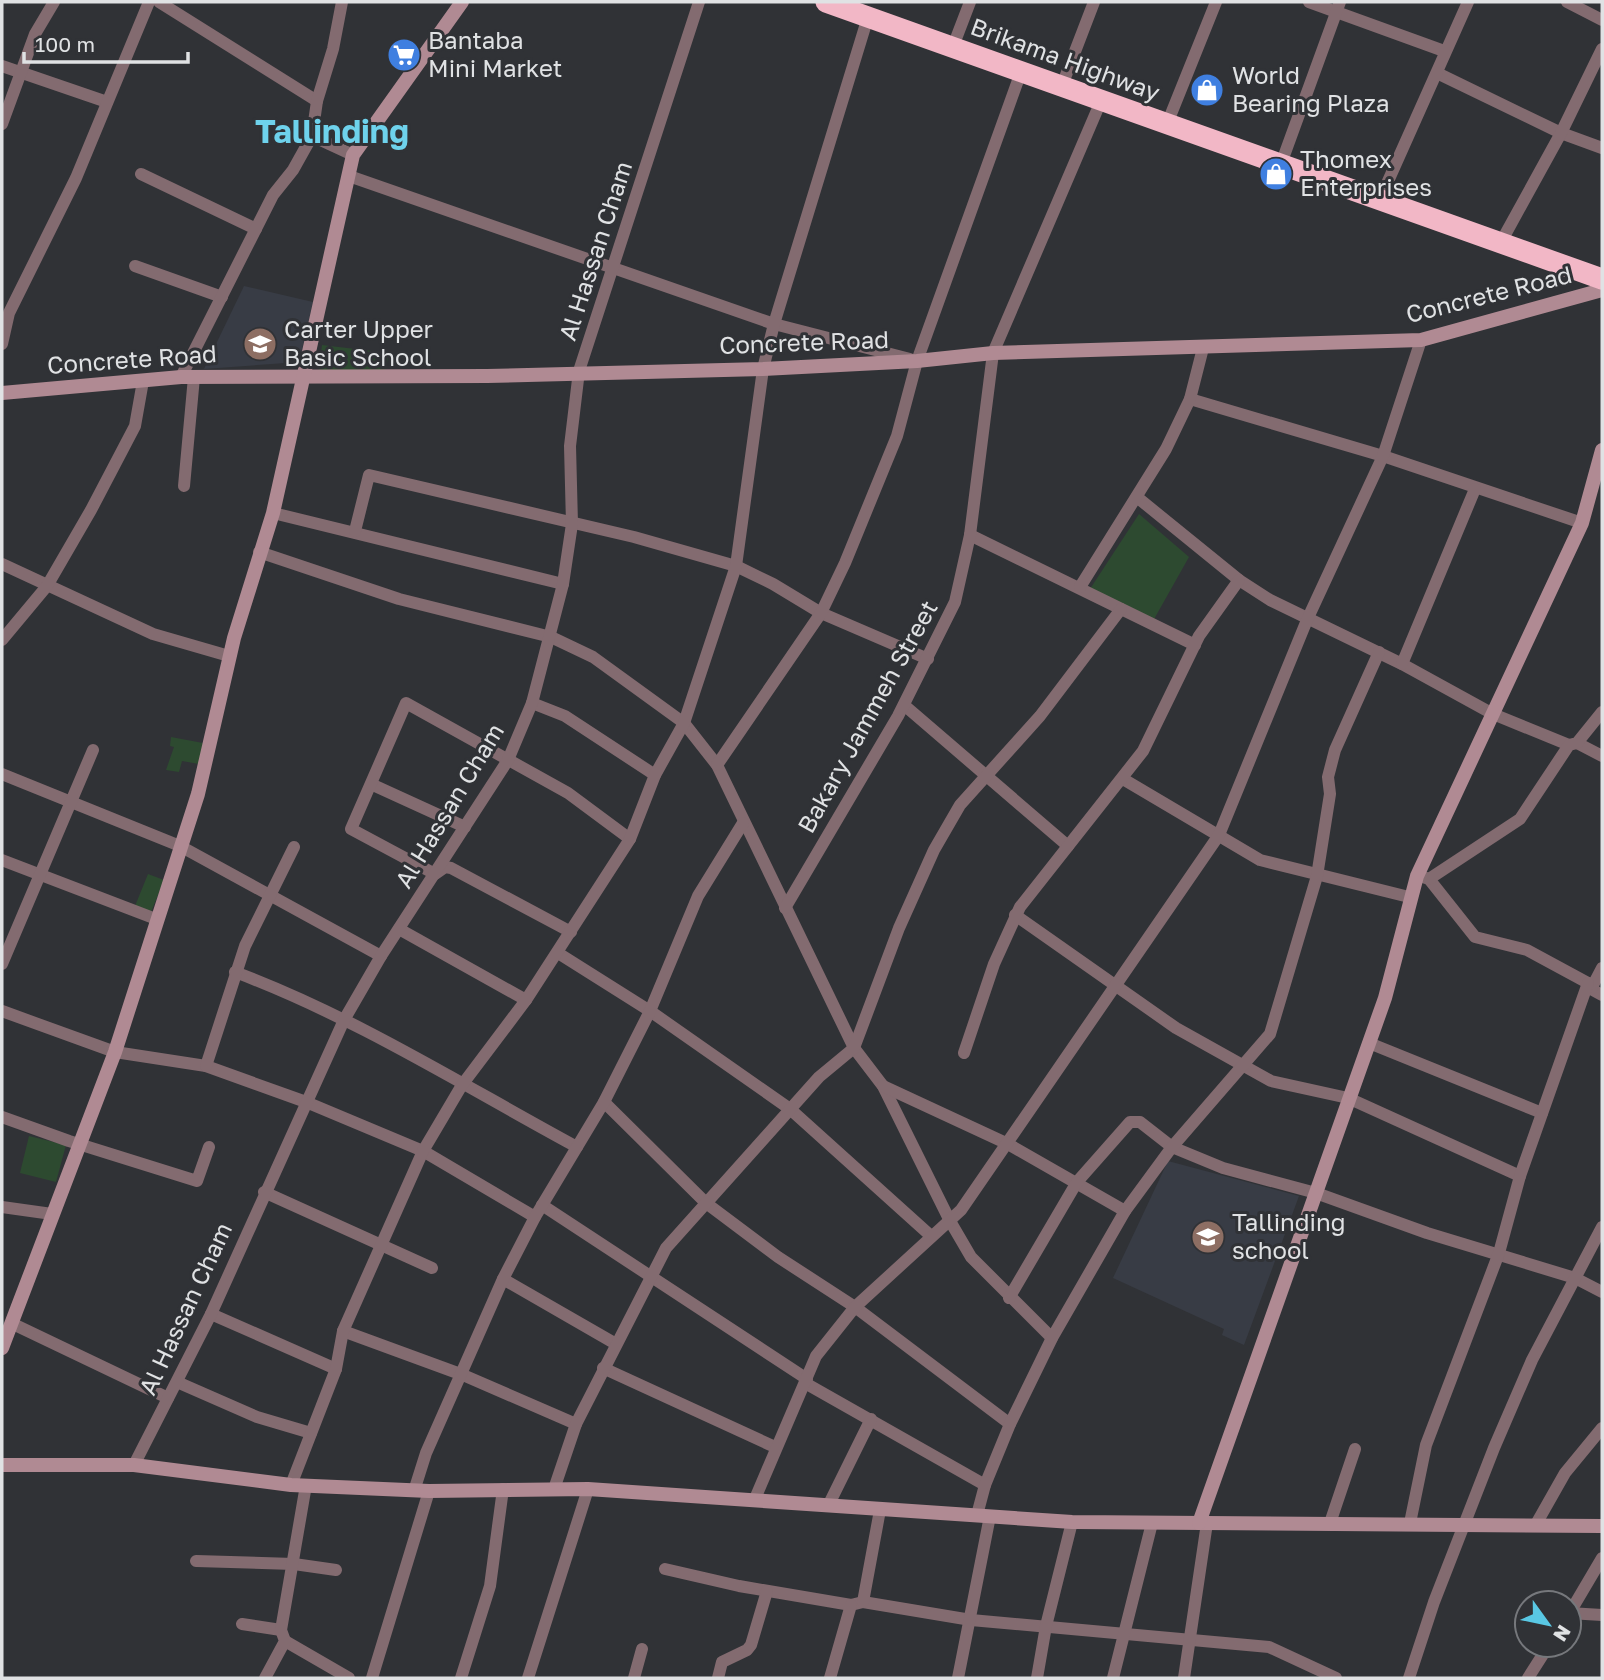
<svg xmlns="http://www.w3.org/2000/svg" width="1604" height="1680" viewBox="0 0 1604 1680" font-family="'Golos Text',sans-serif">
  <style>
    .built { fill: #383c45 }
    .green { fill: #2d4a30 }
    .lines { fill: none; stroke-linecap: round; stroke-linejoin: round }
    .street { stroke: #836b70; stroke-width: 12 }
    .secondary { stroke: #b08a93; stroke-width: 14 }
    .highway { stroke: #f2b7c6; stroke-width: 21 }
    .labels { text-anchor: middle; stroke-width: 6; stroke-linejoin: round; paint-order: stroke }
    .poi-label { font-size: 24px; fill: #e0e2e4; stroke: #303236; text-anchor: start }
    .street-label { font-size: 24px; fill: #e0e2e4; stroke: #303236 }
    .district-label { font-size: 32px; font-weight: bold; fill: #6ed2ec; stroke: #303236 }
  </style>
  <rect width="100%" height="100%" fill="#303236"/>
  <g class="built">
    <path d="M244 286 313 302 299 362 204 369Z"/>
    <path d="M1168 1161 1299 1196 1244 1345 1222 1335 1224 1329 1113 1278Z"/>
  </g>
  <g class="green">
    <path d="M322 345 389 353 385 373 318 375Z"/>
    <path d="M1139 514 1189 557 1153 621 1090 589Z"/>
    <path d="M171 737 203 743 199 764 182 761 179 772 166 770 174 747 170 746Z"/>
    <path d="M148 874 164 880 151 912 135 906Z"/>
    <path d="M29 1136 66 1145 56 1182 20 1173Z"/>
  </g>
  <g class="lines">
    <g class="street">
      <path d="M159 2 317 101"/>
      <path d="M1309 2 1444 51"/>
      <path d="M1567 2 1602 20"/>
      <path d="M957 36 970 2"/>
      <path d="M2 66 107 102"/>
      <path d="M1437 73 1561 133 1602 148"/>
      <path d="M1066 75 1094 2"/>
      <path d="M1171 114 1216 2"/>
      <path d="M2 124 35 34 54 2"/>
      <path d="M312 136 353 155"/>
      <path d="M1285 153 1340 2"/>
      <path d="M141 174 256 229"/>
      <path d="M349 176 774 324 910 359"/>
      <path d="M1385 188 1468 2"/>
      <path d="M1506 233 1561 133 1602 49"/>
      <path d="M135 266 222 297"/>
      <path d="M2 344 9 313 76 178 149 2"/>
      <path d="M181 377 273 195 293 170 312 136 317 101 333 49 342 2"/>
      <path d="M1190 399 1383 456 1582 523"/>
      <path d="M184 486 194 377"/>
      <path d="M1138 498 1239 580 1270 600 1402 664 1493 714 1569 745"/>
      <path d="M273 513 563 584"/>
      <path d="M355 531 369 475 634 537 736 566 773 584 821 613 928 659"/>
      <path d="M970 535 1195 645"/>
      <path d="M259 552 399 599 551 637 593 657 684 723 717 765 854 1048 883 1086 950 1221 971 1257 1052 1338"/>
      <path d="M2 564 153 634 229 656"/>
      <path d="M1080 587 1166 449 1190 399 1203 348"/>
      <path d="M2 640 47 586 91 510 135 426 143 381"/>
      <path d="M1402 664 1475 489"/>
      <path d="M532 703 565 716 655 775"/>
      <path d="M904 705 1068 846"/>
      <path d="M1577 743 1602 756"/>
      <path d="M717 765 821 613 845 563 897 436 917 361 1021 72"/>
      <path d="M2 774 180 846 381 956"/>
      <path d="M1123 779 1260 860 1409 897"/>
      <path d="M373 785 465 827"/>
      <path d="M2 860 156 919"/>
      <path d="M1423 877 1429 879 1475 937 1527 950 1588 983 1591 989 1602 995"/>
      <path d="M1429 879 1520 819 1569 745 1577 743 1602 712"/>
      <path d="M785 908 898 716 955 602 970 535 993 353 1101 101"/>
      <path d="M1015 915 1176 1028 1271 1081 1348 1098 1520 1176"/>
      <path d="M399 929 526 1000"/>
      <path d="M571 932 451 868 445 867 435 874 351 829 406 703 568 793 630 839"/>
      <path d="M558 953 650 1011 790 1109 931 1236"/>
      <path d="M2 964 93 750"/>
      <path d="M235 972C355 1017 464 1086 577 1147"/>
      <path d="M1591 989 1602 968"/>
      <path d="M2 1011 115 1052 206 1066 306 1102 423 1151 535 1217"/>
      <path d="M1369 1043 1542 1113"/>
      <path d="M964 1053 994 964 1020 907 1143 751 1199 636 1239 580"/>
      <path d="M206 1066 245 946 294 847"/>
      <path d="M883 1086 1008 1144 1125 1211"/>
      <path d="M604 1102 706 1203 778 1257 855 1307 1010 1424"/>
      <path d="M2 1117 69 1141 197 1181 209 1147"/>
      <path d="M264 1192 432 1268"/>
      <path d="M542 1205 807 1379"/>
      <path d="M2 1207 52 1214"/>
      <path d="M503 1279 616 1344"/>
      <path d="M1009 1298 1077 1182 1130 1122H1140L1172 1147 1223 1168 1316 1193 1427 1233 1575 1278 1602 1292"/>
      <path d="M211 1314 336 1369"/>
      <path d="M11 1323 168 1398"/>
      <path d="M343 1331 463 1375 576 1424"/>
      <path d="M603 1368 775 1447"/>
      <path d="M177 1382 257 1417 311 1433"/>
      <path d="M805 1383 985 1485"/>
      <path d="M134 1465 211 1314 344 1020 381 956 508 760 532 703 563 584 572 524 570 446 579 371 699 2"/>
      <path d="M291 1485 336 1369 343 1331 423 1151 462 1085 526 1000 630 839 655 775 684 723 736 566 763 369 774 324 868 17"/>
      <path d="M554 1489 576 1424 666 1248 819 1077 854 1048 899 928 934 850 960 805 1040 716 1121 609"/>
      <path d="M414 1491 426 1453 503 1279 535 1217 604 1102 650 1011 698 896 743 823"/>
      <path d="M754 1501 816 1356 855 1307 961 1210 1219 835 1307 620 1383 456 1421 340"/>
      <path d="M828 1506 871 1419"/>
      <path d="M977 1515 985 1485 1010 1424 1052 1338 1125 1211 1172 1147 1270 1034 1317 876 1330 794 1328 777 1335 750 1379 652"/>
      <path d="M1330 1523 1355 1449"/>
      <path d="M1410 1523 1426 1445 1499 1253 1520 1176 1588 983"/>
      <path d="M1535 1526 1565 1473 1602 1428"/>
      <path d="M196 1561 294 1564 336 1570"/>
      <path d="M665 1569 739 1586 851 1605 863 1602 971 1620 1269 1647 1336 1678"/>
      <path d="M863 1602 880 1510"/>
      <path d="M1569 1613 1602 1615"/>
      <path d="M1569 1614 1602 1558"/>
      <path d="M242 1624 281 1630"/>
      <path d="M285 1641 349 1678"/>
      <path d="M265 1678 285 1641 281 1630 306 1485"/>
      <path d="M372 1678 429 1491"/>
      <path d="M461 1678 490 1586 503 1489"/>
      <path d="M528 1678 588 1489"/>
      <path d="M634 1678 642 1649"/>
      <path d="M718 1678 722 1662 747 1650 751 1645 767 1591"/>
      <path d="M830 1678 851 1605"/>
      <path d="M958 1678 990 1516"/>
      <path d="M1037 1678 1046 1626 1072 1522"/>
      <path d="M1113 1678 1152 1523"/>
      <path d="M1184 1678 1207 1523"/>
      <path d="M1409 1678 1434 1602 1494 1448 1532 1360 1602 1227"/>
      <path d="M1528 1678 1549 1645"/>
    </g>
    <g class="secondary">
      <path d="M2 393 181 377 487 376 763 369 917 361 993 353 1421 340 1602 290"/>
      <path d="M2 1348 115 1052 198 794 234 638 273 513 353 155 462 2"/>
      <path d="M2 1465H134L291 1485 429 1491 588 1489 1072 1522 1602 1526"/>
      <path d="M1199 1523 1385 998 1417 876 1582 523 1602 450"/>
    </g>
    <path class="highway" d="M826 2 1602 279"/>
  </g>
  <defs>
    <symbol id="supermarket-disc" viewBox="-11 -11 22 22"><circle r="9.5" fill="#3f7fe0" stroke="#303236"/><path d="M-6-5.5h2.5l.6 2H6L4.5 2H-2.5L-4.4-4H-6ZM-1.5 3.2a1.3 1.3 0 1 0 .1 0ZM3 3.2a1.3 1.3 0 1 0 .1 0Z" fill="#fff"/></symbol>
    <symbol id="shop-disc" viewBox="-11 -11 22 22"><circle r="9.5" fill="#3f7fe0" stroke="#303236"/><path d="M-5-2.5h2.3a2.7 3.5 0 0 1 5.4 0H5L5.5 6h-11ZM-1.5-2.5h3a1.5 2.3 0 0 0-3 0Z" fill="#fff"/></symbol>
    <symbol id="school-disc" viewBox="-11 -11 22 22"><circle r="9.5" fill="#8d6e63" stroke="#303236"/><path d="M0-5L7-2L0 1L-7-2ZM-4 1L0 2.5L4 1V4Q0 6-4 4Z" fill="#fff"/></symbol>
  </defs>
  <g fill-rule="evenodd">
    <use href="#supermarket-disc" x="385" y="36" width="38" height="38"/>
    <use href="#shop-disc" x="1188" y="71" width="38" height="38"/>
    <use href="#shop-disc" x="1257" y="155" width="38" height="38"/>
    <use href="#school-disc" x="241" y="325" width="38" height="38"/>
    <use href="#school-disc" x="1189" y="1218" width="38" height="38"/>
  </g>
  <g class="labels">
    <g class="poi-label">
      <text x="428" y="49">Bantaba<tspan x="428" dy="28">Mini Market</tspan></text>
      <text x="1232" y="84">World<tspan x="1232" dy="28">Bearing Plaza</tspan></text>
      <text x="1300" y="168">Thomex<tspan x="1300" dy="28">Enterprises</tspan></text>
      <text x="284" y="338">Carter Upper<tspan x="284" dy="28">Basic School</tspan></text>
      <text x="1232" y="1231">Tallinding<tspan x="1232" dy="28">school</tspan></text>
    </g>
    <g class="street-label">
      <text transform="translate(1065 60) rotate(20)" y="8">Brikama Highway</text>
      <text transform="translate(596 251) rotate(-72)" y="8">Al Hassan Cham</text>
      <text transform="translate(1489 295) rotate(-14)" y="8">Concrete Road</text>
      <text transform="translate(804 343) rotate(-2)" y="8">Concrete Road</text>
      <text transform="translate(132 360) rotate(-4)" y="8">Concrete Road</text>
      <text transform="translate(868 717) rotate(-61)" y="8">Bakary Jammeh Street</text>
      <text transform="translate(450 806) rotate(-59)" y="8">Al Hassan Cham</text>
      <text transform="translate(186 1309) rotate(-65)" y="8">Al Hassan Cham</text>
    </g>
    <g class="district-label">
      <text x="332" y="143">Tallinding</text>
    </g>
  </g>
  <rect width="1604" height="1680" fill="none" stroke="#e0e2e4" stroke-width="7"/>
  <g transform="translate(1548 1624) rotate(123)"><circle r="33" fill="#303236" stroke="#76787c" stroke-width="2"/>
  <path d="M0-5L12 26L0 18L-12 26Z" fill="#59c8e4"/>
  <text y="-10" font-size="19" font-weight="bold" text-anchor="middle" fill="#e0e2e4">N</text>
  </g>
  <path d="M24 52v10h164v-10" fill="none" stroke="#e0e2e4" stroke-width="3.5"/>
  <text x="35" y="52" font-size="21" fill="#e0e2e4" stroke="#303236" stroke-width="5" paint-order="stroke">100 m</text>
</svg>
